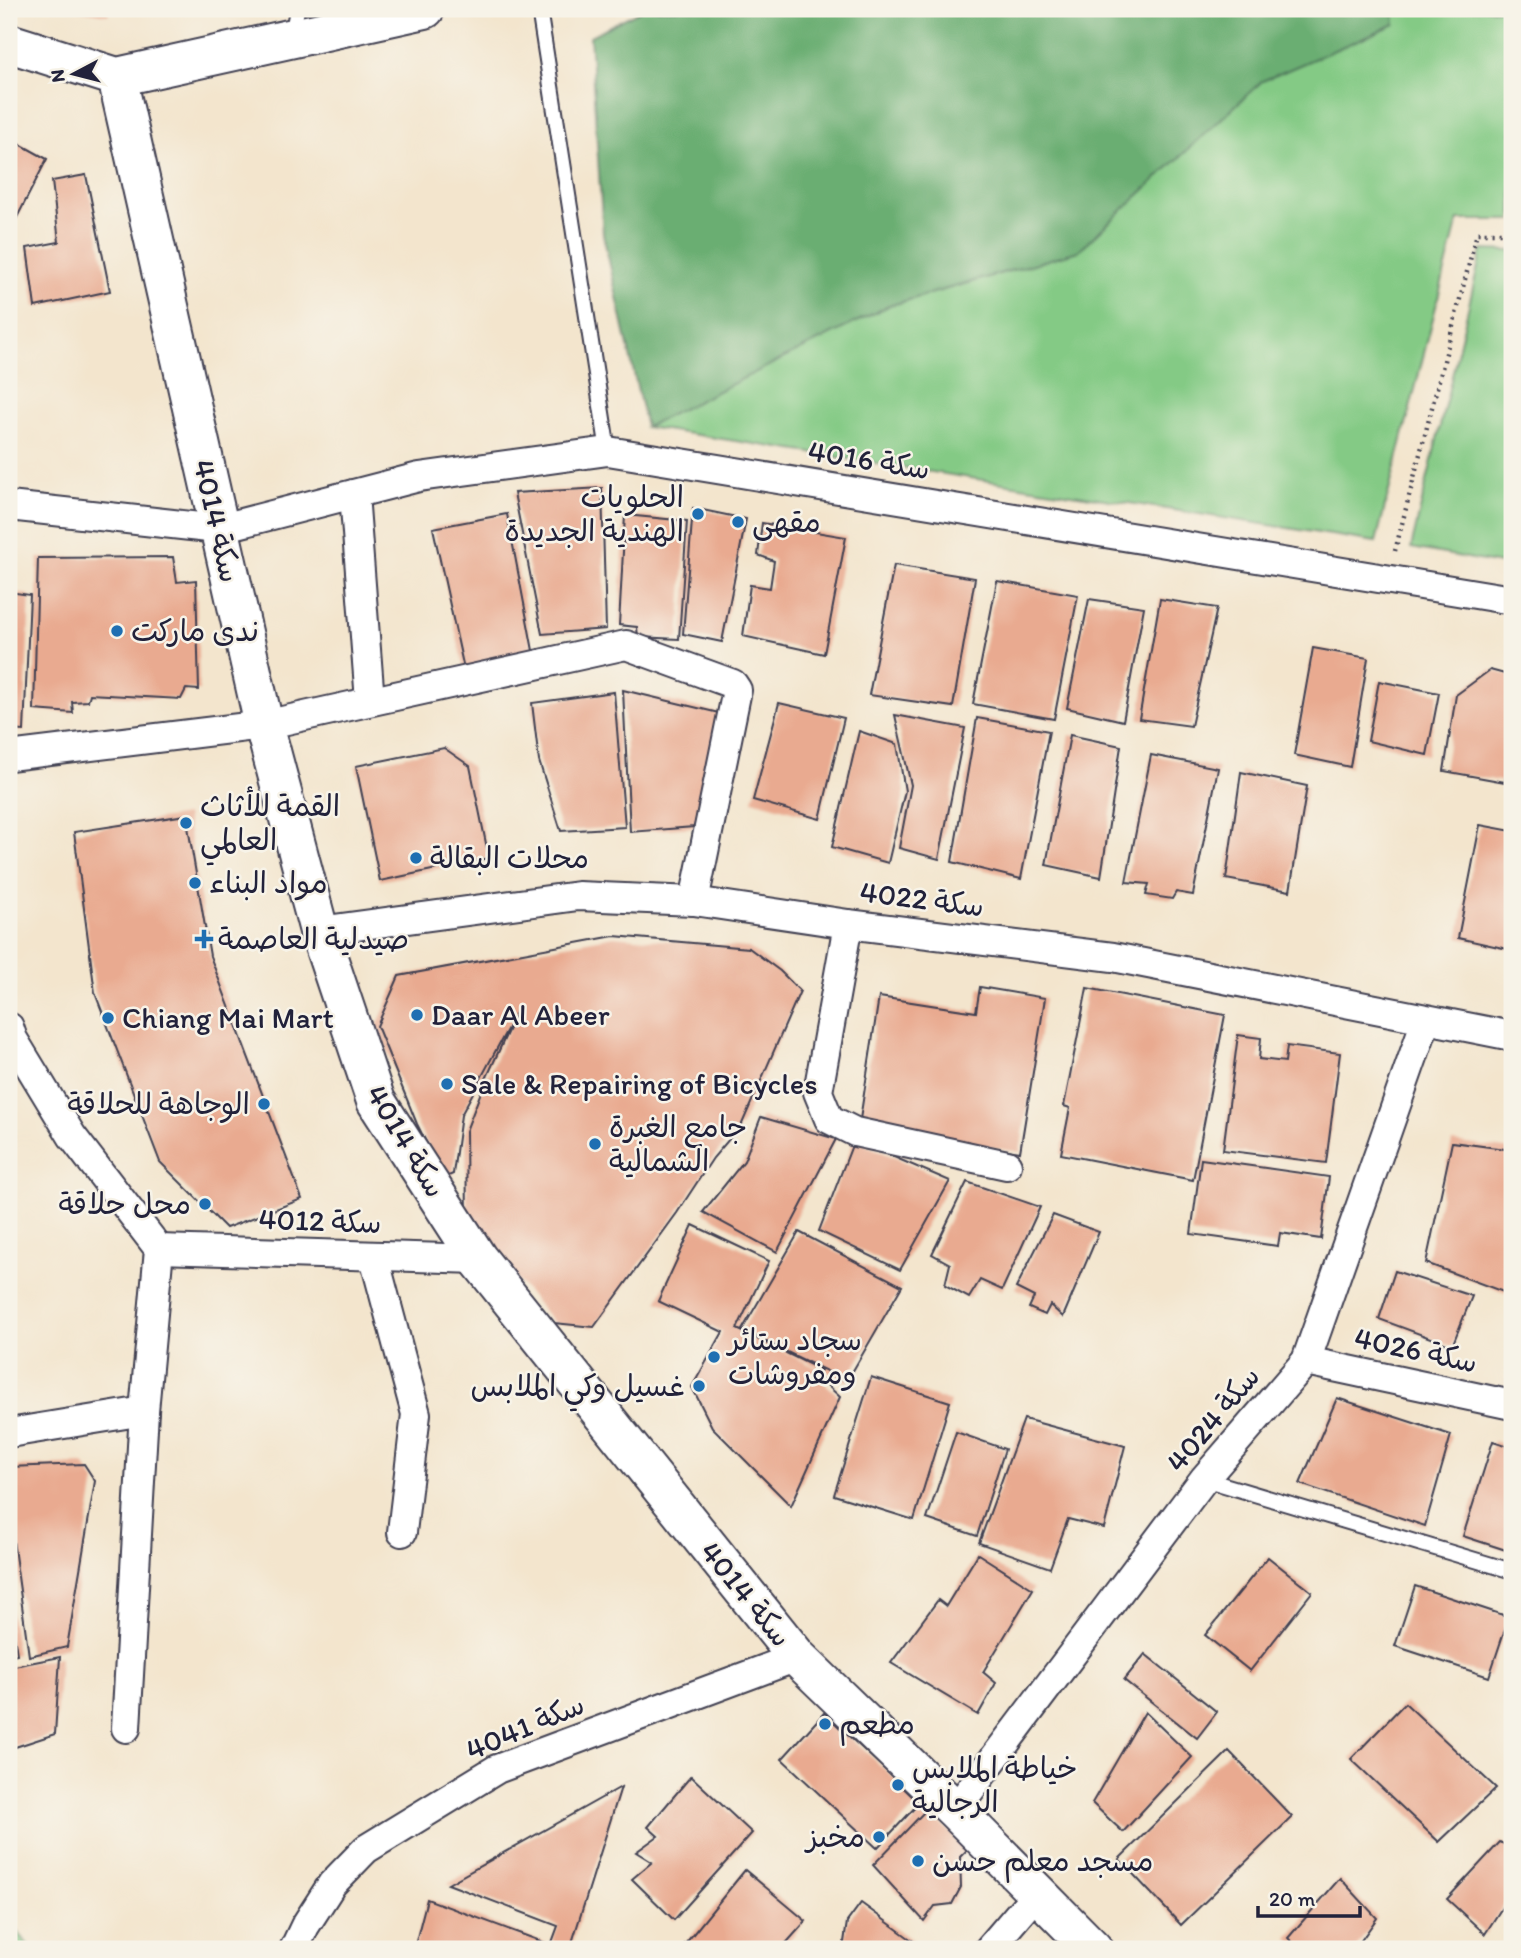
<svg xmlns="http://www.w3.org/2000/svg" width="1521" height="1958" viewBox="0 0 1521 1958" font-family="Itim,'Playpen Sans Arabic',sans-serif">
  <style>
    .green { fill: #84ca85; stroke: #537660; stroke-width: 2 }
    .forest { fill: #6bae72; stroke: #466856; stroke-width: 2 }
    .building { fill: #e9aa90 }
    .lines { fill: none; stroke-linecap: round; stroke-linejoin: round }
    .lane-casing { stroke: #413f51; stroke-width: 18 }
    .street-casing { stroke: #413f51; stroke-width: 32 }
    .secondary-casing { stroke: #413f51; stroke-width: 42 }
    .path { stroke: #413f51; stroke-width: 4.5; stroke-dasharray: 2 5; stroke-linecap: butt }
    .lane { stroke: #fff; stroke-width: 14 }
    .street { stroke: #fff; stroke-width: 28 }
    .secondary { stroke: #fff; stroke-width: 38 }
    .poi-dot { fill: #1f6fb2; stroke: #f7f3e8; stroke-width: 2.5 }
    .labels { text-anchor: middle; stroke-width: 5; stroke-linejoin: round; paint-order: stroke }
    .street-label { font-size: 30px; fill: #22223b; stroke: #f7f3e8 }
    .poi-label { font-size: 30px; fill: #22223b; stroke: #f7f3e8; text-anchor: start }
  </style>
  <rect width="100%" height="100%" fill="#f7f3e8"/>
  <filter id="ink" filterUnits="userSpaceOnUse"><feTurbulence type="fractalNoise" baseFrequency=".0143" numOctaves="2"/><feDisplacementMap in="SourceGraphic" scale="14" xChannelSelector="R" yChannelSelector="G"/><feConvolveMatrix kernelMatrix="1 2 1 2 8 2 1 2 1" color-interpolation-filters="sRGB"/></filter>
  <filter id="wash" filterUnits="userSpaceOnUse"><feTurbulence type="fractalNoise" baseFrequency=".00686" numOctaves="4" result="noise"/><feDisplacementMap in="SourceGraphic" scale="28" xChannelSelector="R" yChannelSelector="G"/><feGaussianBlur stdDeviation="1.57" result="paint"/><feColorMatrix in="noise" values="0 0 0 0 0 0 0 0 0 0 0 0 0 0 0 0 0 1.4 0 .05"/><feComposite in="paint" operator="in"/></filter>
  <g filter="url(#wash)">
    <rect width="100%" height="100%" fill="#f3e5cd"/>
    <g class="green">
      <path d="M1394 9H1512V220H1458L1376 542 646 427 888 306 1078 251 1262 81 1394 24Z"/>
      <path d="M1482 250 1512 251V566L1411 548Z"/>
      <path d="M9 1920 31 1949H9Z"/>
    </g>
    <path class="forest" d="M643 9H1394L1395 24 1262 81 1078 251 888 306 646 427 603 234 590 36Z"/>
    <g id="blocks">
      <g class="building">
        <path d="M78 9H109L108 15 78 10Z"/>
        <path d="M9 138 47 159 9 233Z"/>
        <path d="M86 175 110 291 35 307 27 248 59 242 52 181Z"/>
        <path d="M602 488 606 629 542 634 514 493Z"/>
        <path d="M693 508 746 519 722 642 683 634Z"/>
        <path d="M507 514 534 656 464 669 433 528Z"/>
        <path d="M625 515 687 521 679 639 638 637 637 627 619 625Z"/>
        <path d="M762 523 846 537 824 654 743 636 750 585 770 588 774 561 758 555Z"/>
        <path d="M173 557 177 582 196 580 199 690 186 689 181 699 90 694 88 701 72 702 73 713 34 710 38 558Z"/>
        <path d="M894 565 975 578 953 707 869 695Z"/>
        <path d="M997 581 1078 595 1054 719 973 704Z"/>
        <path d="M9 592 30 595 24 731 9 730Z"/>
        <path d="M1089 599 1144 607 1123 721 1067 708Z"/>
        <path d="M1160 599 1217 608 1191 726 1139 719Z"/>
        <path d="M1313 648 1368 658 1350 767 1294 755Z"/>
        <path d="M1490 670 1512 676V740L1505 782 1444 771 1456 695Z"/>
        <path d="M1379 681 1439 693 1427 755 1368 741Z"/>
        <path d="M623 690 723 714 694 827 630 832Z"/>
        <path d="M614 692 625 827 561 831 539 761 532 703Z"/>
        <path d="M779 703 844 718 820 819 753 800Z"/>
        <path d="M895 715 965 728 939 859 899 848 911 785Z"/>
        <path d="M977 718 1049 731 1021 879 952 862Z"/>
        <path d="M859 731 897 744 905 791 888 863 832 847Z"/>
        <path d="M1070 735 1121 746 1101 877 1046 865Z"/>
        <path d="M444 748 470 766 489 858 380 881 356 766Z"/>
        <path d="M1151 755 1218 768 1193 895 1176 892 1172 899 1146 895 1149 884 1126 882Z"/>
        <path d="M1241 772 1307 786 1290 891 1226 879Z"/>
        <path d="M186 815 210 956 302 1199 226 1228 160 1162 95 993 74 832Z"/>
        <path d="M1480 825 1512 831V950L1458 938Z"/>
        <path d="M614 936 749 948 780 971 800 991 742 1124 713 1158 677 1213 594 1327 554 1323 467 1221 466 1131 486 1079 517 1011 461 1115 453 1174 444 1178 417 1124 377 1026 399 976Z"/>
        <path d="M980 987 1045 998 1020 1152 859 1126 879 997 976 1012Z"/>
        <path d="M1087 988 1225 1015 1193 1180 1061 1154 1070 1108 1064 1106Z"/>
        <path d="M1238 1035 1261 1038 1259 1059 1285 1062 1287 1046 1340 1053 1326 1163 1223 1150Z"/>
        <path d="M761 1117 836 1139 777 1252 703 1212 744 1161Z"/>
        <path d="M854 1140 950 1181 900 1270 819 1231Z"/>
        <path d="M1452 1142 1512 1150V1269L1506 1293 1426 1263Z"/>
        <path d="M1201 1159 1329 1177 1321 1239 1280 1233 1278 1246 1191 1234Z"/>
        <path d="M967 1182 1040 1207 1002 1290 980 1280 969 1298 945 1285 950 1264 932 1254Z"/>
        <path d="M1053 1215 1099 1232 1063 1317 1050 1305 1045 1315 1029 1308 1034 1297 1016 1288Z"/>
        <path d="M693 1225 769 1261 737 1329 821 1370 816 1375 840 1397 791 1506 712 1427 692 1387 723 1332 658 1301Z"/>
        <path d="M799 1232 902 1286 847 1381 742 1330Z"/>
        <path d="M1395 1271 1472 1296 1452 1346 1379 1319Z"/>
        <path d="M871 1377 950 1402 914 1520 834 1495Z"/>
        <path d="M1337 1398 1451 1435 1425 1526 1300 1484Z"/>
        <path d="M1024 1419 1125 1446 1104 1528 1068 1519 1050 1568 979 1543Z"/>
        <path d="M956 1432 1005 1449 977 1536 927 1519Z"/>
        <path d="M1493 1441 1512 1447V1552L1463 1536Z"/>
        <path d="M84 1464 95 1481 67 1647 29 1656 9 1511V1467Z"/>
        <path d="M978 1554 1033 1589 983 1672 996 1683 978 1715 891 1663 938 1600 946 1606Z"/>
        <path d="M1268 1557 1312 1592 1250 1671 1205 1635Z"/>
        <path d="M1415 1586 1509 1617 1489 1677 1395 1646Z"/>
        <path d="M9 1609H10L17 1654 9 1656Z"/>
        <path d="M1145 1654 1217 1712 1197 1738 1124 1680Z"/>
        <path d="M60 1657 55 1734 9 1749V1667Z"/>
        <path d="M1405 1703 1496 1788 1439 1842 1351 1759Z"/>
        <path d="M1145 1712 1192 1757 1123 1832 1092 1803Z"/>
        <path d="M824 1713 920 1802 877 1848 782 1759Z"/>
        <path d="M1229 1751 1292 1817 1181 1925 1119 1859Z"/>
        <path d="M691 1776 752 1833 674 1920 632 1879 652 1862 636 1852 658 1836 648 1827Z"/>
        <path d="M621 1787 570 1949H414L427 1899 551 1945 558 1926 448 1884Z"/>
        <path d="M927 1809 967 1850 960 1857 961 1887 952 1904 935 1906 924 1921 873 1865Z"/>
        <path d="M1500 1842 1512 1849V1892L1485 1934 1447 1899Z"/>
        <path d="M745 1870 806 1921 781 1949H681Z"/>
        <path d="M1340 1878 1377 1918 1355 1949H1299L1288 1938Z"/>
        <path d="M861 1903 920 1946 917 1949H843L847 1922Z"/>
      </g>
    </g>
  </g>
  <g filter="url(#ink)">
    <use href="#blocks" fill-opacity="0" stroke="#413f51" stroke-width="2"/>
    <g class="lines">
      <defs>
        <g id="lane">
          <path d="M539 9 608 451"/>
          <path d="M292 37 297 9"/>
          <path d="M1204 1479 1512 1571"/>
        </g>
        <g id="street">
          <path d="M354 494 370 701"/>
          <path d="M9 506 218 529 419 477 608 451 1512 600"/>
          <path d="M9 756 264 725 626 645 733 684 737 690 694 901"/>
          <path d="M848 924 818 1092 829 1119 855 1132 1007 1165"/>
          <path d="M319 931 578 896 694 901 848 924 1113 957 1512 1036"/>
          <path d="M9 1027 13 1039 72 1136 159 1249 144 1411 126 1728"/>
          <path d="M159 1249 478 1259"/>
          <path d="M374 1257 416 1414 402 1532"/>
          <path d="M1306 1361 1512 1405"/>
          <path d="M9 1433 144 1411"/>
          <path d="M955 1810 1204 1479 1306 1361 1426 1020"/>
          <path d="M294 1949 305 1926 332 1884 366 1849 497 1769 797 1657"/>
          <path d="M989 1949 1037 1893"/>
        </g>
        <g id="secondary">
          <path d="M9 43 117 77 425 9"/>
          <path d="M117 77 264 725 319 931 376 1101 478 1259 797 1657 955 1810 1093 1949"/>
        </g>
      </defs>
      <use href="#lane" class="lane-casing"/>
      <use href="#street" class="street-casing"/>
      <use href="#secondary" class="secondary-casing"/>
      <path class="path" d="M1395 551 1477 233H1512"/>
      <use href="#lane" class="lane"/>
      <use href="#street" class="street"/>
      <use href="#secondary" class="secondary"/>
    </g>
  </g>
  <g class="poi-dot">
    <circle cx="698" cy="514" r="7"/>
    <circle cx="738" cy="522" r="7"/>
    <circle cx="117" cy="631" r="7"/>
    <circle cx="186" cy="823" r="7"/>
    <circle cx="416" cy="858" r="7"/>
    <circle cx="195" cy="883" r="7"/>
    <path d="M200.5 928.5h7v7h7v7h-7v7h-7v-7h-7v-7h7z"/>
    <circle cx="417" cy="1015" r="7"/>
    <circle cx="108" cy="1018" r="7"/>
    <circle cx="447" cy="1084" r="7"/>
    <circle cx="264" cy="1104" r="7"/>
    <circle cx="595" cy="1144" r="7"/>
    <circle cx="205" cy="1204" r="7"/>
    <circle cx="714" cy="1357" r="7"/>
    <circle cx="699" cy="1386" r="7"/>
    <circle cx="825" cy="1724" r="7"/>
    <circle cx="898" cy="1785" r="7"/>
    <circle cx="879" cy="1837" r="7"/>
    <circle cx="918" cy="1861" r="7"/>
  </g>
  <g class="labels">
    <g class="street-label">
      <text transform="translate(869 460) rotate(9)" y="10">سكة 4016</text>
      <text transform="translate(217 521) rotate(77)" y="10">سكة 4014</text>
      <text transform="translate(922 899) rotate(7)" y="10">سكة 4022</text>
      <text transform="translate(406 1141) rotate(59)" y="10">سكة 4014</text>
      <text transform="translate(320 1221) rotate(2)" y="10">سكة 4012</text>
      <text transform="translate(1416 1350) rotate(12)" y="10">سكة 4026</text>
      <text transform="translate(1213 1419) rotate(-50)" y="10">سكة 4024</text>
      <text transform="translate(746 1594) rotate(51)" y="10">سكة 4014</text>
      <text transform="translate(525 1727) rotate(-23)" y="10">سكة 4041</text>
    </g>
    <g class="poi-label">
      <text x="684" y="507" text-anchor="end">الحلويات<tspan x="684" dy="34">الهندية الجديدة</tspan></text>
      <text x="752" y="532">مقهى</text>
      <text x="131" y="641">ندى ماركت</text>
      <text x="200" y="816">القمة للأثاث<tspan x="200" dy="34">العالمي</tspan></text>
      <text x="430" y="868">محلات البقالة</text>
      <text x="209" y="893">مواد البناء</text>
      <text x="218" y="949">صيدلية العاصمة</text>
      <text x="431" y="1025">Daar Al Abeer</text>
      <text x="122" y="1028">Chiang Mai Mart</text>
      <text x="461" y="1094">Sale &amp; Repairing of Bicycles</text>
      <text x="250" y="1114" text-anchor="end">الوجاهة للحلاقة</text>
      <text x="609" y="1137">جامع الغبرة<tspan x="609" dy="34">الشمالية</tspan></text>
      <text x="191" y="1214" text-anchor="end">محل حلاقة</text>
      <text x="728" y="1350">سجاد ستائر<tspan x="728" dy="34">ومفروشات</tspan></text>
      <text x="685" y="1396" text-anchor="end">غسيل وكي الملابس</text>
      <text x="839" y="1734">مطعم</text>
      <text x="912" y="1778">خياطة الملابس<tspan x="912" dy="34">الرجالية</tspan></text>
      <text x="865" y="1847" text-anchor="end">مخبز</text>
      <text x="932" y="1871">مسجد معلم حسن</text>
    </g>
  </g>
  <rect width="1521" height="1958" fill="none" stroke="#f7f3e8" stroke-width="35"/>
  <g transform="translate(74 74) rotate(263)" stroke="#f7f3e8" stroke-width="5" paint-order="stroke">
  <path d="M0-5L12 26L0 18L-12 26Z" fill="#22223b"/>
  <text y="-10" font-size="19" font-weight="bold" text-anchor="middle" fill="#22223b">N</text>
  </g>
  <path d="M1258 1906v10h102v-10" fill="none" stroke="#22223b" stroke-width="3.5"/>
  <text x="1269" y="1906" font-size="21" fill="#22223b" stroke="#f7f3e8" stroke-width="5" paint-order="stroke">20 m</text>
</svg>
